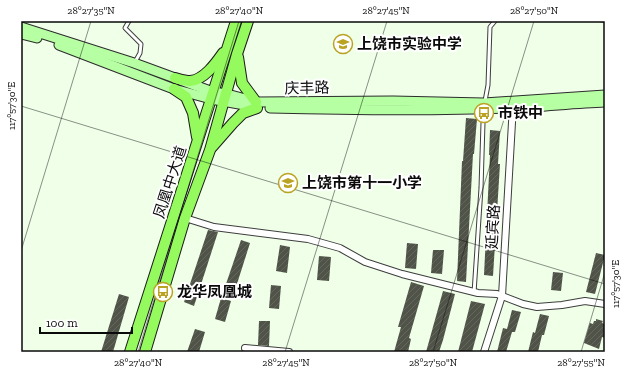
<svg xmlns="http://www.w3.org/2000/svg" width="626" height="373" viewBox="0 0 626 373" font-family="'Zilla Slab','Noto Sans SC',serif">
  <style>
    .building { fill: url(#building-hatch) }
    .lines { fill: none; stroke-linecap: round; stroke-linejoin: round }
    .service-casing { stroke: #3d3d3d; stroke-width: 5 }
    .minor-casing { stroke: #3d3d3d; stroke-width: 8 }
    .secondary-casing { stroke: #2c2c2c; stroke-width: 11 }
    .primary-casing { stroke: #1b1b1b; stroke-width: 12 }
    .service { stroke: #fff; stroke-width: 3 }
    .minor { stroke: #fff; stroke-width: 6 }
    .secondary { stroke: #b7ffa3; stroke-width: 9 }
    .primary { stroke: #94fa5d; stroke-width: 10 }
    .ticks { fill: none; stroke: #0a0a0a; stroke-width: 1; stroke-opacity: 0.45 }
    .labels { text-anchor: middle; stroke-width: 4; stroke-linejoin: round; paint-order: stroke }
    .poi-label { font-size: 15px; font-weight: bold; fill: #0a0a0a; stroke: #fff; text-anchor: start }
    .street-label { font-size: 15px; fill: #0a0a0a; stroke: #fff }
    .neatline { fill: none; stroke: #0a0a0a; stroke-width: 1.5 }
    .ticks-label { font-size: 10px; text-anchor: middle; fill: #0a0a0a }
  </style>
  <defs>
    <pattern id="building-hatch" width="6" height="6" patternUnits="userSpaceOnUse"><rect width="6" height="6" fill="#505347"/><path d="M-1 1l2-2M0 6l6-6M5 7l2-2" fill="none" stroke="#64675d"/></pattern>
  </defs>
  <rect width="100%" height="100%" fill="#efffe8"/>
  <g class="building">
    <path d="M466 118 477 119 474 154H473L466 282 457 281 462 161H463Z"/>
    <path d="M490 130 500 131 498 164H500L493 276 484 275 490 155H489Z"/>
    <path d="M208 230 218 232 194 306 184 302Z"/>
    <path d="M241 240 250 243 236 287 226 284Z"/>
    <path d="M407 243 418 244 416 269 405 268Z"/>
    <path d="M280 245 290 247 287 273 276 271Z"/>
    <path d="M433 250H444L442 274 431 273Z"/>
    <path d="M596 253 605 255 595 294 586 292Z"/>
    <path d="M319 256 331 257 329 281 317 280Z"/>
    <path d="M553 272 563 273 561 291 551 290Z"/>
    <path d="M411 282 424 286 409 338 411 339 408 352H394L401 327H398Z"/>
    <path d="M271 285 281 286 279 309 269 308Z"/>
    <path d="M443 291 455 294 443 340 439 352H426Z"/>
    <path d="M119 294 129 297 113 352H101Z"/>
    <path d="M221 298 231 301 225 322 215 319Z"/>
    <path d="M471 301 485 304 472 352H458Z"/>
    <path d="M512 310 521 312 515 332H512L506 352H497L503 328 507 329Z"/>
    <path d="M540 314 549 316 544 335H542L538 352H528L533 332 535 333Z"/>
    <path d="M596 319 603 321 602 323 605 324 604 326 605 327V338L602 337 599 349 584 343 590 323 593 324 594 321H596Z"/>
    <path d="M259 321H270L269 346 258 345Z"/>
    <path d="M195 329 205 332 199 352H187Z"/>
  </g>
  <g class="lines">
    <defs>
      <g id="service">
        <path d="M129 21 125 28 141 44 140 53 135 62"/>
        <path d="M485 101 488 85 490 27 495 21"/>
        <path d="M474 293 481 188 483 123"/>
      </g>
      <g id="minor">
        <path d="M185 218 214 227 308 239 340 248 365 262 402 274 478 293 497 294 523 304 537 307 562 305 585 301 605 304"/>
        <path d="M245 348 289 352"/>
        <path d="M484 352 502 296 513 105"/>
      </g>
      <g id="secondary">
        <path d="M21 27 134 63 213 92 227 94 256 102 393 101 484 103 605 95"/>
        <path d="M21 34 37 38"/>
        <path d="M59 45 174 89 211 99 256 107"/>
        <path d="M270 108C351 110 431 111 511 108 542 107 574 103 605 102"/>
      </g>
      <g id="primary">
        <path d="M238 57 242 83 256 102"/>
        <path d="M175 78C179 79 185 81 190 81 204 80 216 63 223 53"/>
        <path d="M174 89 186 97 193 113 197 137"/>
        <path d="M212 147 233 123 243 113 257 108"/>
        <path d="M130 352 236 21"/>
        <path d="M145 352 185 218 210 150 237 54 248 21"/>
      </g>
    </defs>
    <use href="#service" class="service-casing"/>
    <use href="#minor" class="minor-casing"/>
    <use href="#secondary" class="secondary-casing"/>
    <use href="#primary" class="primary-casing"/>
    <use href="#service" class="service"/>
    <use href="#minor" class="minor"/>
    <use href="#secondary" class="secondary"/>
    <use href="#primary" class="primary"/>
  </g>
  <path class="ticks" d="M597 21 605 23M21 106 605 284M21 251 91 21M138 352 239 21M285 352 387 21M433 352 534 21M581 352 605 272"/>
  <defs>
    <symbol id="school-ring" viewBox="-11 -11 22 22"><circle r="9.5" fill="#fff" stroke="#baa323" stroke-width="1.5"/><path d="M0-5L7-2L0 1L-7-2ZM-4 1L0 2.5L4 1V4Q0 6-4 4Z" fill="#baa323"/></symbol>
    <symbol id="bus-ring" viewBox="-11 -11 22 22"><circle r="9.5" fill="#fff" stroke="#baa323" stroke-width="1.5"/><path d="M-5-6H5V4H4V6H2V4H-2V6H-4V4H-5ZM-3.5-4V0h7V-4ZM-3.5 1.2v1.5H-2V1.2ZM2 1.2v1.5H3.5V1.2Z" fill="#baa323"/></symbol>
  </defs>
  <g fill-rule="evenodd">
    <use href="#school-ring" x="332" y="33" width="22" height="22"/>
    <use href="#bus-ring" x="473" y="102" width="22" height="22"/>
    <use href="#school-ring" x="277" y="172" width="22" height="22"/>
    <use href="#bus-ring" x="152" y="281" width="22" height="22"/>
  </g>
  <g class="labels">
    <g class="poi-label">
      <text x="357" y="49">上饶市实验中学</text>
      <text x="498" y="118">市铁中</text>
      <text x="302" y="188">上饶市第十一小学</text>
      <text x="177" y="297">龙华凤凰城</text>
    </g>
    <g class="street-label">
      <text transform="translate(307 88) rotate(-1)" y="5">庆丰路</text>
      <text transform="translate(170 182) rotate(-72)" y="5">凤凰中大道</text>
      <text transform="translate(493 227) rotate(-87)" y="5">延宾路</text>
    </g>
  </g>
  <rect width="626" height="373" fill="none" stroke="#ffffff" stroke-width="44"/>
  <path d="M40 327v6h92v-6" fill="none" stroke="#0a0a0a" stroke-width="2"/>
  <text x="46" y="327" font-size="12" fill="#0a0a0a" stroke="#ffffff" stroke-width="3" paint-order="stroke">100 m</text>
  <rect x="22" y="22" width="582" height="329" class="neatline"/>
  <g class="ticks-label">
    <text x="91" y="14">28°27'35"N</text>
    <text x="239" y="14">28°27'40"N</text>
    <text x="386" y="14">28°27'45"N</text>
    <text x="534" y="14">28°27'50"N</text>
    <text transform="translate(11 106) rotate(-90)" y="4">117°57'30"E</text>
    <text transform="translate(615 284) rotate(-90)" y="4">117°57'30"E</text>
    <text x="138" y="366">28°27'40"N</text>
    <text x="286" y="366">28°27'45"N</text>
    <text x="433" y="366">28°27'50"N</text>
    <text x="581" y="366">28°27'55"N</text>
  </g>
</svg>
